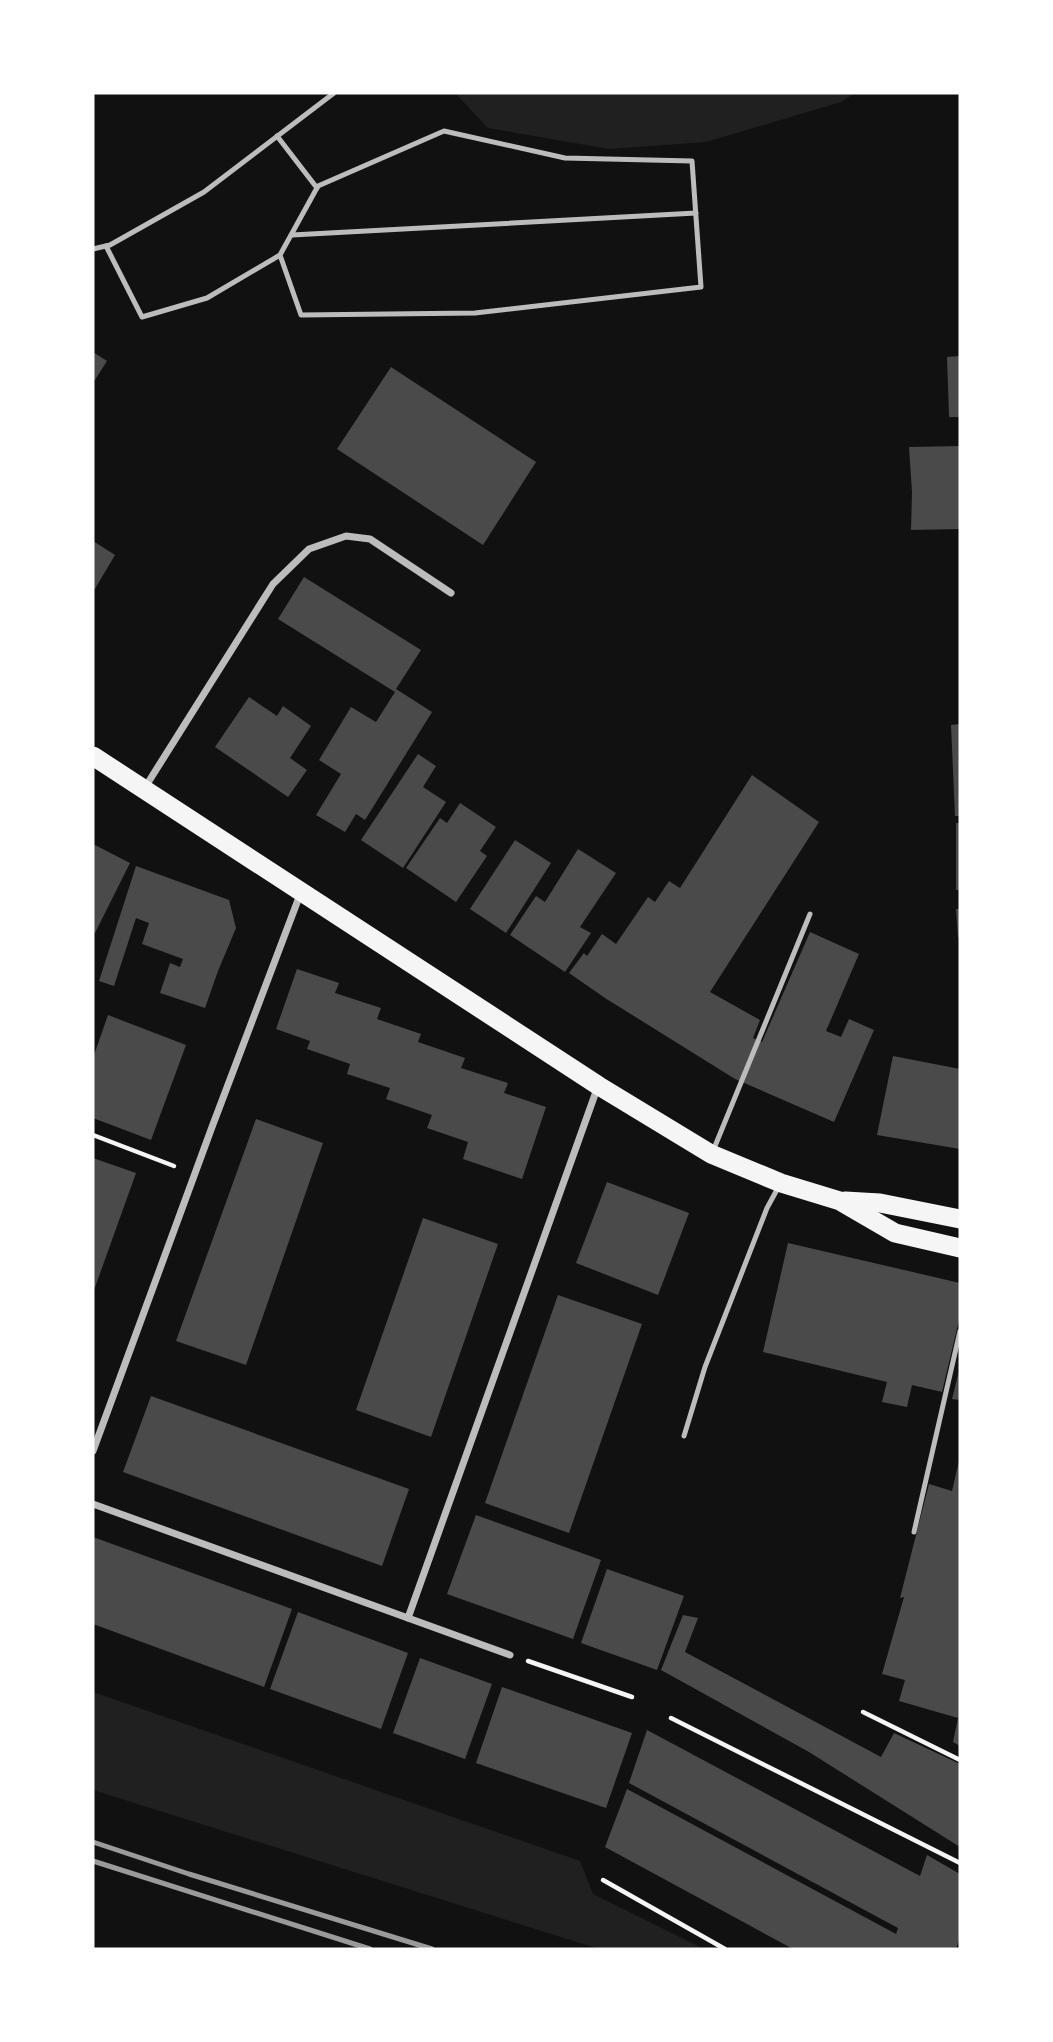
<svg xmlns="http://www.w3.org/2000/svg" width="1053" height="2042" viewBox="0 0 1053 2042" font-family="Roboto,sans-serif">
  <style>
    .green { fill: #202020 }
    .building { fill: #4a4a4a }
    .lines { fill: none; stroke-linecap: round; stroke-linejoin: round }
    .path { stroke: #f5f5f5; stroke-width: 4.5 }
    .service { stroke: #bcbcbc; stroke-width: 5 }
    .minor { stroke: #bcbcbc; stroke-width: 7 }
    .trunk { stroke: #f5f5f5; stroke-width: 19 }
    .rail { stroke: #9a9a9a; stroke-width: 5 }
  </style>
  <rect width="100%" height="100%" fill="#111"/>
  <g class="green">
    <path d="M455 93H855L841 102 706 142 609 149 488 128Z"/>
    <path d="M93 1692 580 1861 593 1894 704 1949H599L93 1790Z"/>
  </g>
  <g class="building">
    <path d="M93 352 107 361 93 383Z"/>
    <path d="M960 356V417H949L947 357Z"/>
    <path d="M391 367 536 462 483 545 337 449Z"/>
    <path d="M960 446V529L911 530 912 492 909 447Z"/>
    <path d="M93 541 115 555 93 592Z"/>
    <path d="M304 577 421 650 396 689 432 712 365 820 356 814 345 832 316 815 341 774 319 760 351 707 376 722 395 692 278 619Z"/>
    <path d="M249 697 277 716 283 706 311 726 290 758 307 770 288 797 215 747Z"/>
    <path d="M960 724V816H955L951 725Z"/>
    <path d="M418 754 436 766 423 787 446 802 403 868 361 840Z"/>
    <path d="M752 775 819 822 710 992 760 1020 753 1038 762 1042 810 932 859 954 826 1031 841 1037 849 1019 874 1030 834 1122 735 1079 605 998 569 973 584 953 587 956 602 934 616 944 648 897 655 902 669 881 680 888Z"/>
    <path d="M460 803 496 827 480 851 487 856 456 902 406 868 440 818 447 823Z"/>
    <rect x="956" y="823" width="4" height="67"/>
    <path d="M515 840 551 863 506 933 470 909Z"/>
    <path d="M93 844 130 863 95 933 93 932Z"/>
    <path d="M578 849 616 873 580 927 591 933 565 972 510 935 536 896 545 902Z"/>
    <path d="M136 866 229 900 236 928 218 971 205 1008 160 993 170 963 180 967 183 959 142 944 149 923 136 918 114 986 99 981Z"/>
    <path d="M956 909H960V938H958Z"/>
    <path d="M297 969 339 983 335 993 381 1008 377 1019 421 1034 418 1042 465 1058 461 1068 508 1083 504 1093 546 1107 522 1179 463 1159 468 1142 427 1128 432 1115 386 1099 390 1088 347 1074 350 1064 307 1049 310 1041 276 1029Z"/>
    <path d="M108 1015 186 1045 151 1140 93 1118V1058Z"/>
    <path d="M893 1056 960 1069V1149L877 1135Z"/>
    <path d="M256 1119 323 1143 246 1365 176 1341Z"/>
    <path d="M93 1158 136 1173 93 1293Z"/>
    <path d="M607 1182 689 1213 658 1295 576 1263Z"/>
    <path d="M423 1218 498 1244 431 1437 356 1410Z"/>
    <path d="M788 1243 960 1283V1316L942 1392 912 1385 907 1407 882 1402 887 1382 763 1352Z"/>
    <path d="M558 1295 642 1324 569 1533 485 1503Z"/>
    <path d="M959 1371H960V1400L952 1399Z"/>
    <path d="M151 1396 409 1489 382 1566 123 1472Z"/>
    <path d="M959 1461H960V1746L953 1742 958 1718 899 1701 905 1680 882 1674 904 1597 900 1598 929 1484 952 1491Z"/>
    <path d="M476 1515 601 1560 573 1639 447 1594Z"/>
    <path d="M93 1537 292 1609 264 1687 93 1624Z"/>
    <path d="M607 1569 684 1596 657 1670 581 1643Z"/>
    <path d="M298 1612 408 1653 381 1729 270 1689Z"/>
    <path d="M683 1615 698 1618 685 1652 881 1757 894 1733 960 1764V1847L809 1752 661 1670Z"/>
    <path d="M420 1658 492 1684 465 1759 393 1733Z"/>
    <path d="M502 1687 632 1733 606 1808 476 1763Z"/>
    <path d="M647 1730 920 1876 927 1855 960 1874V1937L956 1949H793L605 1847 627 1789 896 1934 898 1928 629 1783Z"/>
  </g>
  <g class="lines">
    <g class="path">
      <path d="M93 1135 174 1166"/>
      <path d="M528 1661 632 1697"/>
      <path d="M863 1712 960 1760"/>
      <path d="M671 1718 960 1863"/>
      <path d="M603 1880 725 1949"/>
    </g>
    <g class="service">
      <path d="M277 136 317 188"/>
      <path d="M292 235 696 213"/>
      <path d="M106 246 142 317 207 298 280 255 318 186 444 131 565 158 692 161 701 287 475 313 301 315 280 255"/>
      <path d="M93 249 110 245 204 192 334 93"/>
      <path d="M713 1151 810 914"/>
      <path d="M684 1436 705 1367 767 1208 779 1186"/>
      <path d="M914 1532 960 1331"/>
    </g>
    <g class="minor">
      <path d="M144 789 273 584 309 549 346 536 370 539 451 593"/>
      <path d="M93 1451 212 1127 301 892"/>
      <path d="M93 1504 510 1655"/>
      <path d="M408 1618 598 1086"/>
    </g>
    <g class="trunk">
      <path d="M93 756 599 1086 711 1154 781 1183 840 1201 895 1233 960 1248"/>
      <path d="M845 1201 880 1203 960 1219"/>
    </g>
    <g class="rail">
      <path d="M93 1842 189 1874 432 1949"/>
      <path d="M93 1861 370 1949"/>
    </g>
  </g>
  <rect width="1053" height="2042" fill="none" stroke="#ffffff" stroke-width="189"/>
</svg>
